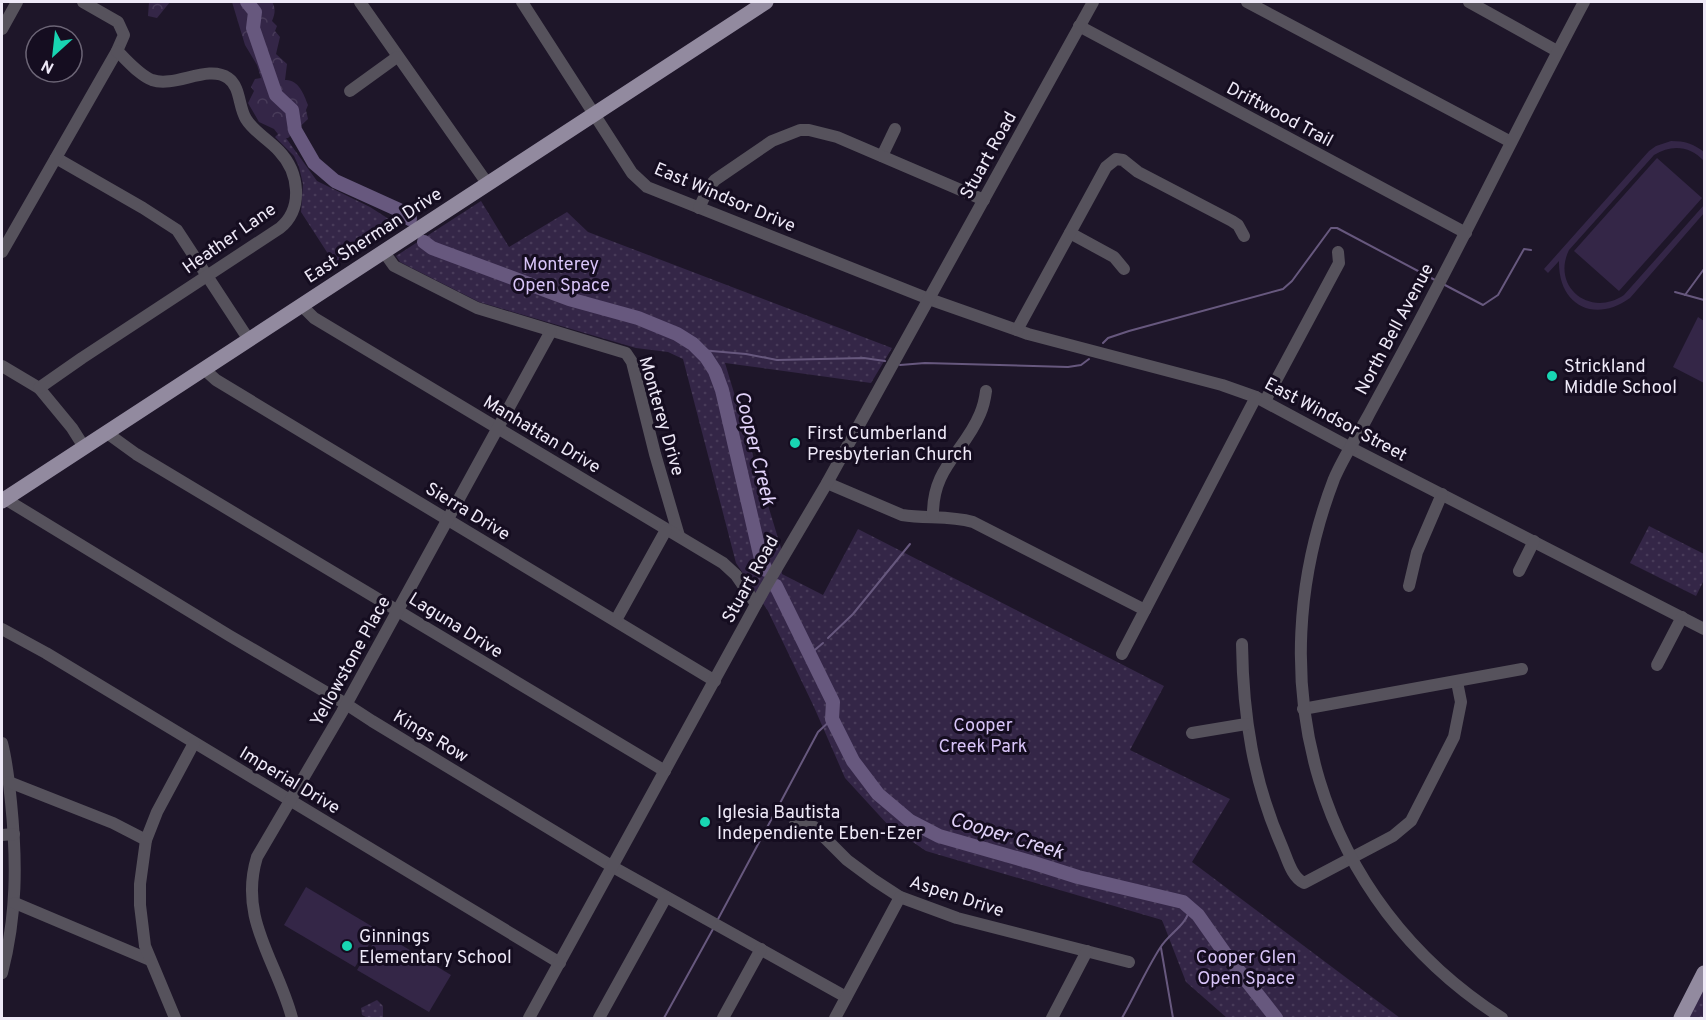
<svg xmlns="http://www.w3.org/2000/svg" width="1706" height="1020" viewBox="0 0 1706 1020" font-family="Overpass,sans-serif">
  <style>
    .grass { fill: #342647 }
    .forest { fill: url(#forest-crowns) }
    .park { fill: url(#park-dots) }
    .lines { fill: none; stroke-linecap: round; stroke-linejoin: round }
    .stream { stroke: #67587e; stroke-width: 2 }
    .river { stroke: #67587e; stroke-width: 14 }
    .minor { stroke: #56525c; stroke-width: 12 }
    .major { stroke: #928a9f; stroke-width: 15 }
    .poi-dot { fill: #18d5b2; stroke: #150d20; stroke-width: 2 }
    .labels { text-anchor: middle; stroke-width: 6; stroke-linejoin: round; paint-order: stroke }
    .street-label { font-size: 18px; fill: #eee9f7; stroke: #150d20 }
    .park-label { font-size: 18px; fill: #d8c4f8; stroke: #150d20 }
    .poi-label { font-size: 18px; fill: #eee9f7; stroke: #150d20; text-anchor: start }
    .water-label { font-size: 20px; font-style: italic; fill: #e1d2f9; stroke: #150d20 }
  </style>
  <defs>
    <pattern id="forest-crowns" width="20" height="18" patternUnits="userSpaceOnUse" patternTransform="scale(1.5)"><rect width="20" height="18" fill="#342647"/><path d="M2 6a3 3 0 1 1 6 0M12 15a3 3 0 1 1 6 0" fill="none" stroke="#483b59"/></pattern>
    <pattern id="park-dots" width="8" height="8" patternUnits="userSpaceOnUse" patternTransform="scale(1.5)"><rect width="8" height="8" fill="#342647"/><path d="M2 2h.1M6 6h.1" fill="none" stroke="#483b59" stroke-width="1.8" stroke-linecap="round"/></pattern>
  </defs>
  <rect width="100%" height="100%" fill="#1e1629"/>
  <g class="grass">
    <path d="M1671 141C1685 141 1694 144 1704 152V161C1690 146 1672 144 1654 155L1569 250C1551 287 1590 318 1624 295L1704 205V213L1630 298C1594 324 1558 305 1559 261L1548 273 1544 269 1649 151 1656 146Z"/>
    <path d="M1657 158 1702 198 1619 291 1574 251Z"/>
    <path d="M1698 317 1704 321V383L1673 367Z"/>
    <path d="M306 887 378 930 355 967 284 925Z"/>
    <path d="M380 932 451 975 429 1012 357 970Z"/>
  </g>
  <g class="forest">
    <path d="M149 2H170L157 18 148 16Z"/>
    <path d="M232 2H272C276 8 275 14 272 21L277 26 275 31 280 37 276 54 287 64 285 80C298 79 304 94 308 105L306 110 308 119 288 138H281L274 129 259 122 248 103 254 91 251 87 255 79 261 78 257 65 245 45Z"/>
  </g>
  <g class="park">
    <path d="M281 131 317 181 370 207 395 223 334 263 301 212 303 184 299 167 294 156 275 137Z"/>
    <path d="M481 201 509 247 567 212 588 232 892 348 871 383 725 363 781 548 782 574 823 595 858 529 1164 686 1130 750 1230 799 1192 862 1400 1018H1227L1186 982 1162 920 926 851 889 826 845 778 814 707 768 611 736 563 683 359 668 352 636 348 479 302 400 262 396 256Z"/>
    <path d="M1649 526 1704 554V580L1696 596 1630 563Z"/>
    <path d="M1704 983V1018H1686Z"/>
    <path d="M377 1000 383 1006V1018H368L362 1015 361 1008Z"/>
  </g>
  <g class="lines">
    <g class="stream">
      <path d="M1443 284 1483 305 1498 295 1524 249 1531 250"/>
      <path d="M1675 292 1704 300"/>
      <path d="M1685 295 1704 269"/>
      <path d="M1103 343 1108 338 1129 331 1283 289 1292 281 1331 228H1337L1435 280"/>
      <path d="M700 350 746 354 777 360 864 358 885 361"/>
      <path d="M900 365 925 363 1068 367 1081 365 1089 359"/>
      <path d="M828 638 853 614 910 544"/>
      <path d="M810 654 823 643"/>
      <path d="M717 921 818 732 832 719"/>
      <path d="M1161 948 1173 1018"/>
      <path d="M664 1018 713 929"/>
      <path d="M1122 1018C1135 995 1146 970 1160 948 1170 932 1187 926 1190 907"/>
    </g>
    <g class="river">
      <path d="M247 2 255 12 253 28 276 95 292 110 295 130 314 163 335 181 399 210 410 219"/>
      <path d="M424 242 432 248 569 299 638 318 677 334 693 344 706 357 715 371 722 390 761 559 766 570"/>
      <path d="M776 586 833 702 832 719 853 761 878 794 910 821 939 836 1034 863 1078 877 1183 902 1198 915 1224 952 1276 1018"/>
    </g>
    <g class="minor">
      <path d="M360 2 487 183"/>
      <path d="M522 2 632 173 647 187 929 299 1028 334 1222 385 1256 397 1351 448 1704 629"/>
      <path d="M1247 2 1511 142"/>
      <path d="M1469 2 1557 51"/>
      <path d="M1079 26 1466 233"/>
      <path d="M2 29 17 2"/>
      <path d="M350 91 397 57"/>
      <path d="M882 156 895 129"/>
      <path d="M56 158 143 208 177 230 249 340"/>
      <path d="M699 208 709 187 715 180 772 141 800 130H809L837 137 984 200"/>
      <path d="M1070 233 1114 257 1124 269"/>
      <path d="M2 252 117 51 124 35 118 22 83 2"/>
      <path d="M384 252 394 266 477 308 626 353 632 362 655 454 679 536"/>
      <path d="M301 305 314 318 723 563 736 575 756 604"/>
      <path d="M1017 330 1106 167 1116 159 1123 160 1138 172 1232 221 1238 225 1244 236"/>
      <path d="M2 366 39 388 72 428 84 447"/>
      <path d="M205 370 216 380 715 681"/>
      <path d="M39 388 82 358 280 228C304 208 299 172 279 151 268 139 254 132 246 119 238 106 241 87 228 78 208 64 175 88 152 80 139 75 127 60 117 51"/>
      <path d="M1265 401 1339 263 1338 252"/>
      <path d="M107 433 136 454 665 771"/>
      <path d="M827 483 902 515C926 519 949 515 973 522L1145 610"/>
      <path d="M2 497 230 636 346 704 372 721 613 867 846 997"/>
      <path d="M933 516C932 467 964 453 980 414 983 407 985 399 986 391"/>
      <path d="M1519 571 1534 541"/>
      <path d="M1409 586 1417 552 1442 494"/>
      <path d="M616 620 666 530"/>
      <path d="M2 629 46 653 560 963"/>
      <path d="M1242 644C1243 716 1253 782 1283 849 1288 861 1292 877 1304 883L1393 836 1411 821 1454 737 1461 702 1457 682"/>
      <path d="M1122 654 1256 397"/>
      <path d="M1657 665 1682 617"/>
      <path d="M1303 709 1522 669"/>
      <path d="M1192 733 1246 724"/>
      <path d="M2 743C7 762 9 782 11 802 17 862 17 915 2 973"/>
      <path d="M9 782 113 823 146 840"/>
      <path d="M795 824 814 827 847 860 874 880 900 897 957 918 1129 962"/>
      <path d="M2 835 14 834"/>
      <path d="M15 903 150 960"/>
      <path d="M175 1018 145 946 140 905V884L146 840 157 812 194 743"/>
      <path d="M292 1018C277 961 238 919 257 857L342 712 551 331"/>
      <path d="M529 1018 765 588 827 483 1093 2"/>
      <path d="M599 1018 666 897"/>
      <path d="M723 1018 761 949"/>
      <path d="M835 1018 900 897"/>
      <path d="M1052 1018 1087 951"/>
      <path d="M1502 1018C1317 900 1256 682 1334 479 1343 458 1356 438 1367 418 1389 377 1412 336 1433 295 1484 198 1532 99 1584 2"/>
    </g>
    <g class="major">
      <path d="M2 501 766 2"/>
      <path d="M1681 1018 1704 973"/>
    </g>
  </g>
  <g class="poi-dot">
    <circle cx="1552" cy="376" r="6"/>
    <circle cx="795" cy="443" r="6"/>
    <circle cx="705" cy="822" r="6"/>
    <circle cx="347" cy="946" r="6"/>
  </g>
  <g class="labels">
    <g class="street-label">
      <text transform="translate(1280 114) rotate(28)" y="6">Driftwood Trail</text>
      <text transform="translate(988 155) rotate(-61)" y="6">Stuart Road</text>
      <text transform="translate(725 197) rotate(23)" y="6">East Windsor Drive</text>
      <text transform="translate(373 235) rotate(-33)" y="6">East Sherman Drive</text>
      <text transform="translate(229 238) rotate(-35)" y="6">Heather Lane</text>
      <text transform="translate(1394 329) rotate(-62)" y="6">North Bell Avenue</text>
      <text transform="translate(662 416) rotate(74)" y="6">Monterey Drive</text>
      <text transform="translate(1336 419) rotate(28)" y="6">East Windsor Street</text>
      <text transform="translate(542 434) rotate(31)" y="6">Manhattan Drive</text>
      <text transform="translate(468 511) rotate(31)" y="6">Sierra Drive</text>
      <text transform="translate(750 579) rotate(-61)" y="6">Stuart Road</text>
      <text transform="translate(456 625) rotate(32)" y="6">Laguna Drive</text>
      <text transform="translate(350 661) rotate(-61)" y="6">Yellowstone Place</text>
      <text transform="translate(431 736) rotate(31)" y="6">Kings Row</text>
      <text transform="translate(290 780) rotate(31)" y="6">Imperial Drive</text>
      <text transform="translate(957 896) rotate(18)" y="6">Aspen Drive</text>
    </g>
    <g class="park-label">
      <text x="561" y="270">Monterey<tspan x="561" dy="21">Open Space</tspan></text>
      <text x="983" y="731">Cooper<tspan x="983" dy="21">Creek Park</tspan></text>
      <text x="1246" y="963">Cooper Glen<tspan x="1246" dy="21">Open Space</tspan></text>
    </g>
    <g class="poi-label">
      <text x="1564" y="372">Strickland<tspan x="1564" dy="21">Middle School</tspan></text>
      <text x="807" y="439">First Cumberland<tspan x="807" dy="21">Presbyterian Church</tspan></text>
      <text x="717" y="818">Iglesia Bautista<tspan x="717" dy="21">Independiente Eben-Ezer</tspan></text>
      <text x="359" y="942">Ginnings<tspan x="359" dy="21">Elementary School</tspan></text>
    </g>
    <g class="water-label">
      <text transform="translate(756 448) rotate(76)" y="7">Cooper Creek</text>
      <text transform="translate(1007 835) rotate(17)" y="7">Cooper Creek</text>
    </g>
  </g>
  <rect width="1706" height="1020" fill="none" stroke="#eee9f7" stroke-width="6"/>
  <g transform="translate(54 54) rotate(207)"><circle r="28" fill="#150d20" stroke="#6c6576" stroke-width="1.5"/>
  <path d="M0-4.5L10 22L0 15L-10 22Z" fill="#18d5b2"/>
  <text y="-9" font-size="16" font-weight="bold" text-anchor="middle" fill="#eee9f7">N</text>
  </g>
</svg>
